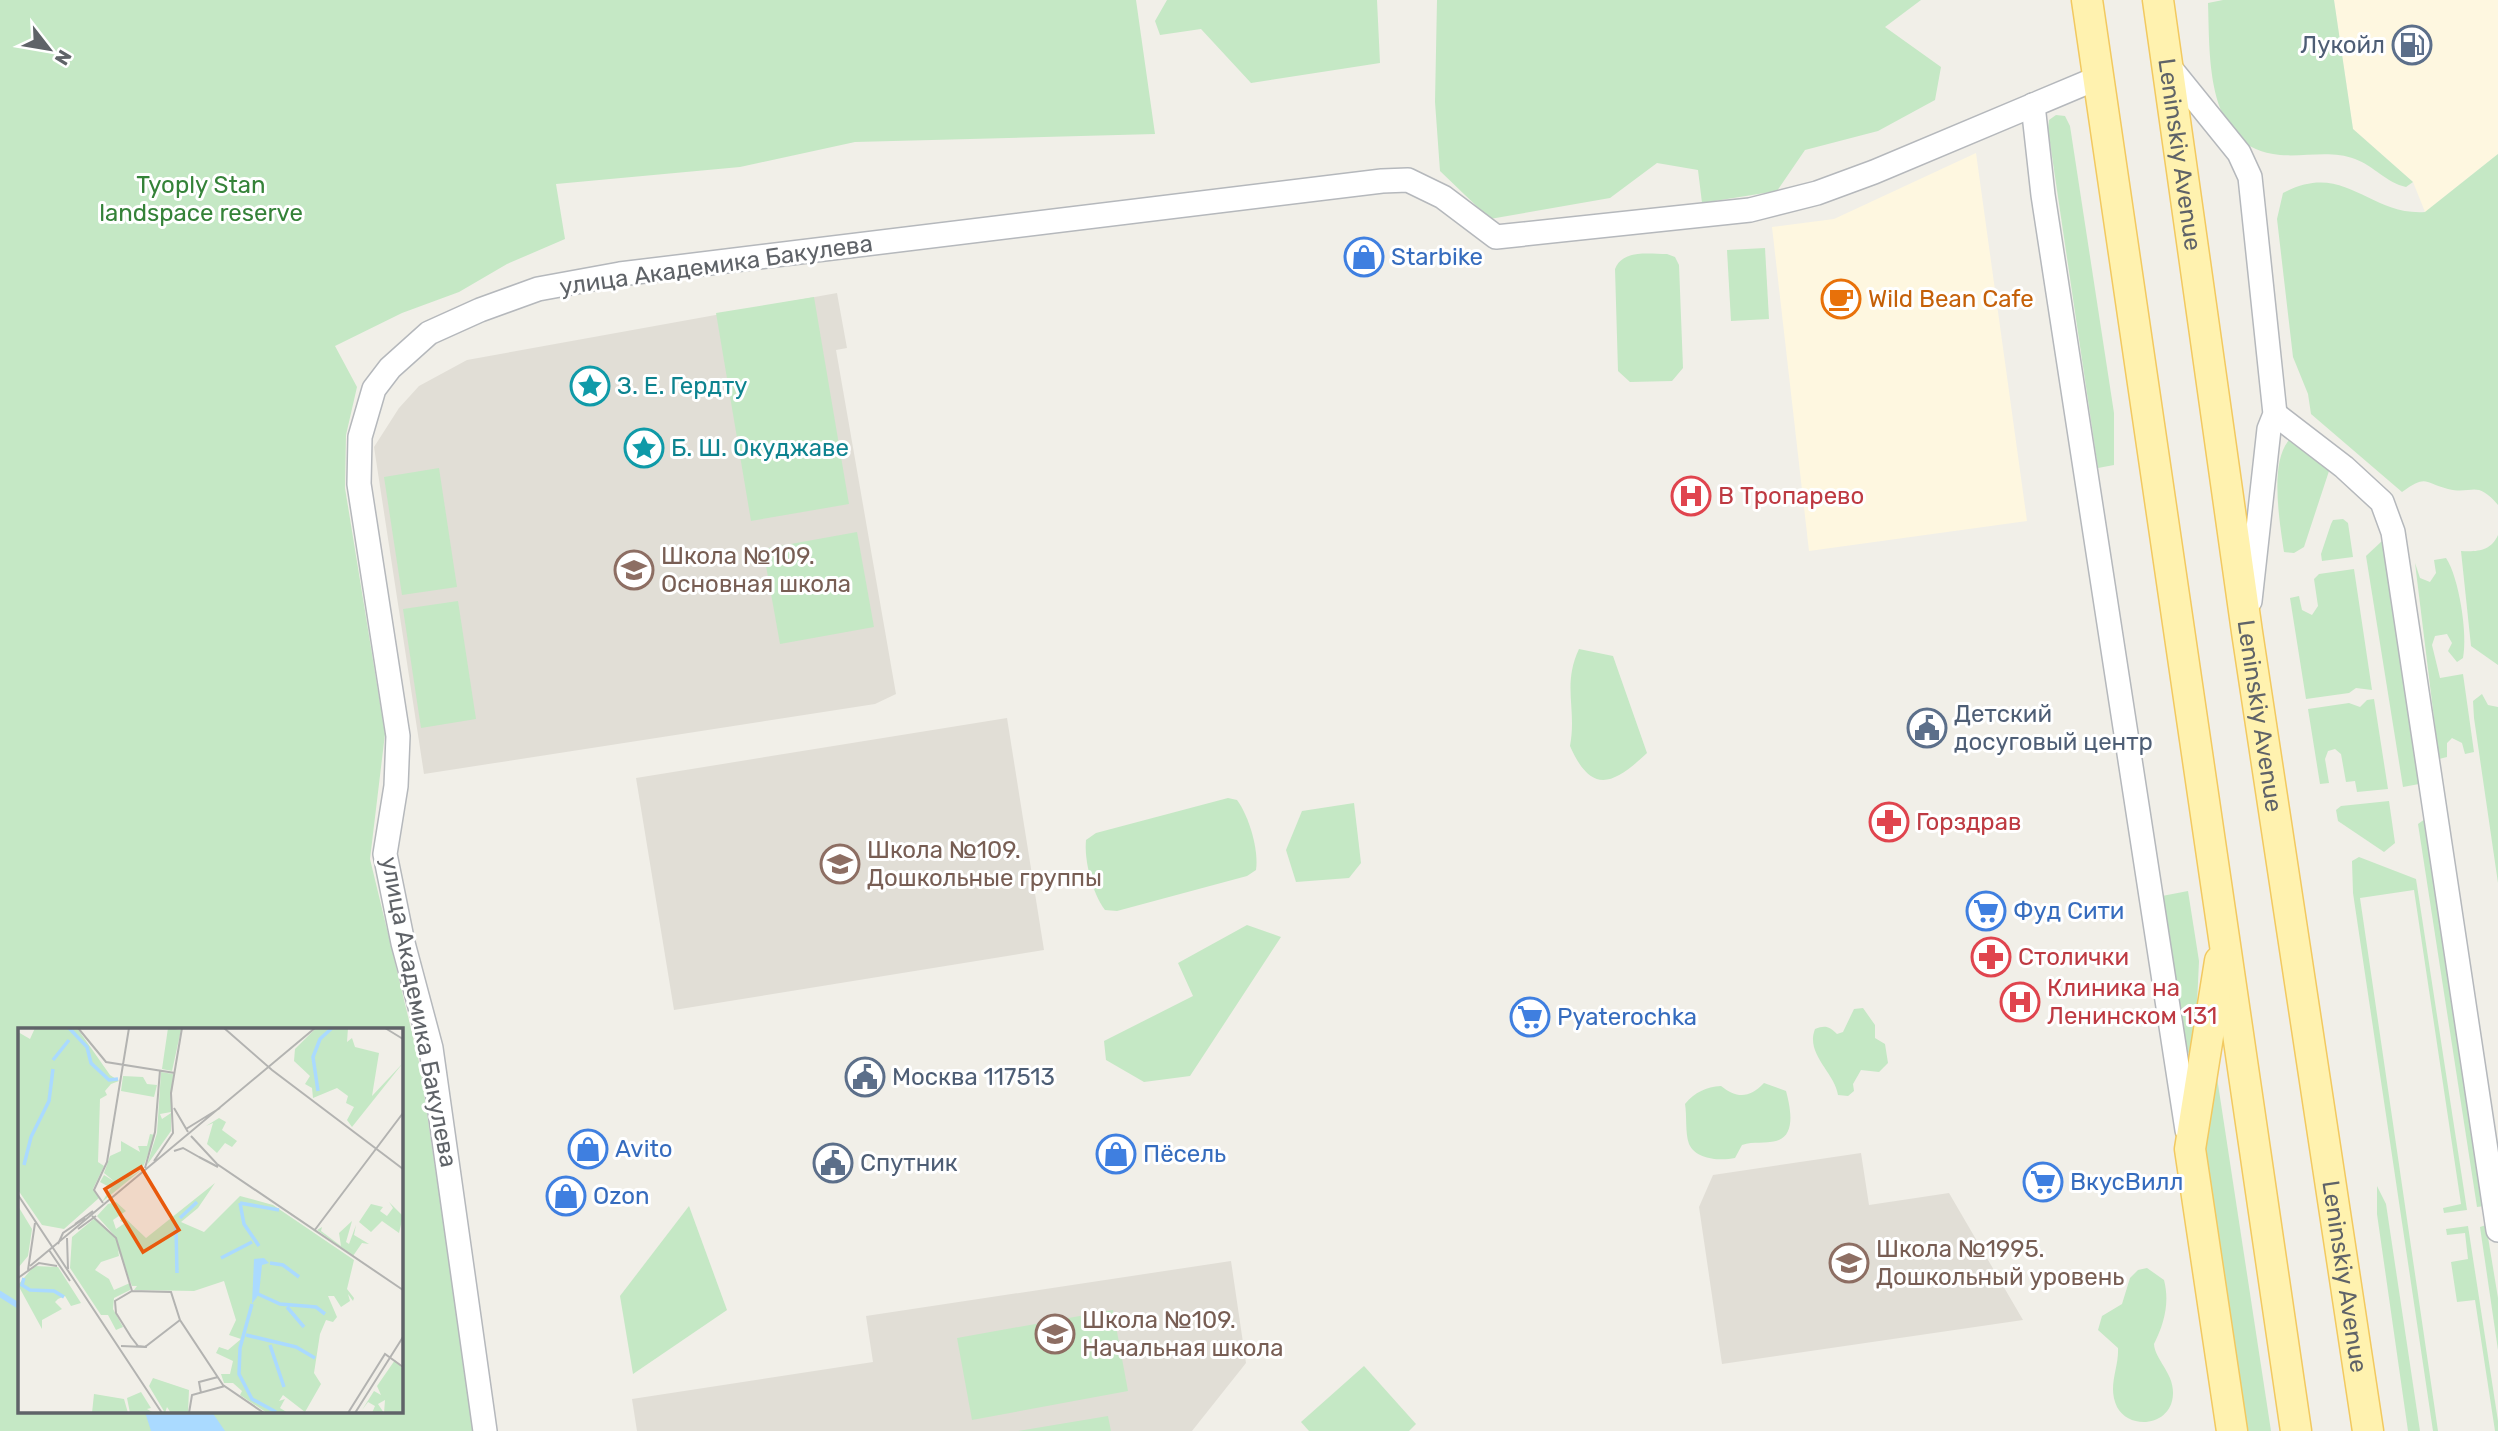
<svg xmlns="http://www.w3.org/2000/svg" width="2498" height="1431" viewBox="0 0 2498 1431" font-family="Rubik,sans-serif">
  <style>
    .commercial { fill: #fef7e0 }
    .education { fill: #e1ded6 }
    .green { fill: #c5e8c5; fill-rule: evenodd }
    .water { fill: #aadaff }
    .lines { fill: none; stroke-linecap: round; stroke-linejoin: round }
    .stream { stroke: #aadaff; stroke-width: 6 }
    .minor-casing { stroke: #b5b8bc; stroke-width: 26 }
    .major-casing { stroke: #f2c960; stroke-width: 33 }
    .minor { stroke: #fff; stroke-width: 23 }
    .major { stroke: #fff2af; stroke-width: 30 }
    .labels { text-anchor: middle; stroke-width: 6; stroke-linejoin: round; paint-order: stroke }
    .service-label { font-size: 24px; fill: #4e5e75; stroke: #fff; text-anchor: start }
    .street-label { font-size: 24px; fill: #5f6368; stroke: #fff }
    .park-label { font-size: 24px; fill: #348238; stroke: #fff }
    .shop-label { font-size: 24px; fill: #366cbe; stroke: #fff; text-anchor: start }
    .food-label { font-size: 24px; fill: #c56008; stroke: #fff; text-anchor: start }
    .culture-label { font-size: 24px; fill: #0d838f; stroke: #fff; text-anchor: start }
    .health-label { font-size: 24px; fill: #be3a42; stroke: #fff; text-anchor: start }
    .education-label { font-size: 24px; fill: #785e54; stroke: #fff; text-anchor: start }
    .inset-river { fill: none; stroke: #aadaff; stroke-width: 3.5 }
    .inset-road { fill: none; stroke: #b3b3b1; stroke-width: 2 }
    .view { fill: #e8590c; fill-opacity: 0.15; stroke: #e8590c; stroke-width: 3.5 }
    .inset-edge { fill: none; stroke: #5f6368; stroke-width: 3.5 }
  </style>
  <rect width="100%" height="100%" fill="#f1efe8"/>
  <g class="commercial">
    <path d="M2334 0H2498V154L2425 212 2413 182 2353 129Z"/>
    <path d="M1976 153 2027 521 1809 551 1772 227 1834 219Z"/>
  </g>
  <g class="education">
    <path d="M837 293 847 348 836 350 896 694 875 704 424 774 374 447 399 408 419 386 467 360Z"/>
    <path d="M1007 718 1044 950 674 1010 636 778Z"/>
    <path d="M1861 1153 1869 1205 1949 1193 2023 1320 1722 1364 1699 1207 1713 1175Z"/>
    <path d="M1231 1261 1246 1363 1192 1431H637L632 1399 873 1362 866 1316Z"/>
  </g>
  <g class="green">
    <path d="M0 0H1136L1155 134 855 142 740 167 556 184 565 239 507 264 459 292 402 313 335 346 357 387 346 435 345 488 385 734 370 859 420 1066 474 1431H0ZM19 1030H401V1412H19Z"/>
    <path d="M1167 0H1377L1380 63 1251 83 1201 29 1160 35 1155 21Z"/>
    <path d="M1437 0H1921L1885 27 1941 67 1935 100 1878 131 1805 150 1777 191 1702 203 1698 170 1657 163 1610 198 1490 219 1440 171 1435 102Z"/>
    <path d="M2223 0H2334L2353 129 2413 182 2406 187C2387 183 2374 166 2355 159 2332 150 2305 157 2280 155 2205 148 2210 59 2208 3Z"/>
    <path d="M2056 115 2065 116 2070 126 2114 413V465L2098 468 2048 129 2049 120Z"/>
    <path d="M2498 154V505C2476 479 2473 495 2448 489 2423 483 2428 474 2402 492L2311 414 2308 394 2293 357 2277 219 2283 193C2345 160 2368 216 2425 212Z"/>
    <path d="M1765 248 1769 319 1731 321 1727 250Z"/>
    <path d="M1667 254 1675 257 1679 265 1683 368 1672 381 1630 382 1618 371 1615 269C1623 249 1649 254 1667 254Z"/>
    <path d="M814 297 849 504 751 521 716 313Z"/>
    <path d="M2289 440 2329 471 2304 547 2294 553 2284 552C2280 524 2269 463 2289 440Z"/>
    <path d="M439 468 457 587 402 595 384 477Z"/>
    <path d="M2343 519 2348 523 2353 557 2322 561 2321 554 2331 524 2333 520Z"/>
    <path d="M857 532 874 627 780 644 763 549Z"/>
    <path d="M2498 535V665L2471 646 2461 551C2477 552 2491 551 2498 535Z"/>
    <path d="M2382 541 2419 784 2403 787 2366 556Z"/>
    <path d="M2446 558C2459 577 2468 635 2463 658L2457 662 2448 651 2452 643 2447 634 2435 636 2432 645 2440 678 2463 674 2474 752 2465 754 2462 743 2452 738 2447 743V757L2439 759 2415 563 2420 578 2430 582 2436 573 2434 560Z"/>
    <path d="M2354 569 2372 690 2356 688 2349 693 2306 699 2290 598 2299 596 2302 610 2312 615 2318 606 2314 579 2319 574Z"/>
    <path d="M458 601 476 719 421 728 403 609Z"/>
    <path d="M1579 649 1613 656 1647 753C1614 784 1592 796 1570 746 1577 709 1562 685 1579 649Z"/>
    <path d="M2482 694 2488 705 2498 707V883L2474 718 2473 701Z"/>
    <path d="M2374 699 2388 789 2357 792 2355 781 2346 782 2341 754 2335 749 2328 751 2325 759 2329 783 2320 784 2308 709 2349 703 2360 707 2367 700Z"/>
    <path d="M1228 798 1237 800C1249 816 1259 850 1256 870L1247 876 1117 911 1105 910C1092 893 1084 860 1086 840L1096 833Z"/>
    <path d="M2389 801 2395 843 2384 852 2338 821 2336 810 2341 806Z"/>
    <path d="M1354 803 1361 863 1349 878 1296 882 1286 850 1302 811Z"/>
    <path d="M2425 819 2484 1206 2477 1207 2418 824Z"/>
    <path d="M2359 857 2416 879 2467 1210 2444 1213 2443 1208 2461 1204 2414 890 2360 898 2438 1431H2433L2353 893 2352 861Z"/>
    <path d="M2188 891 2199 961 2195 1048 2188 1053 2184 1050 2162 896Z"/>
    <path d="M1247 925 1281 937 1190 1076 1144 1082 1106 1060 1104 1041 1193 996 1178 963Z"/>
    <path d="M1863 1008 1875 1025V1038L1885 1044 1888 1063 1879 1072 1861 1070 1853 1084 1854 1091 1848 1096 1838 1095C1835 1073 1805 1054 1815 1029 1825 1025 1829 1026 1837 1034L1843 1032 1854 1009Z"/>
    <path d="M2216 1071 2271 1431H2241L2201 1162Z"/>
    <path d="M1764 1083 1786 1091C1790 1106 1797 1136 1776 1141 1765 1144 1754 1141 1742 1145L1735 1158C1721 1161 1696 1160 1689 1144 1685 1133 1687 1115 1685 1104 1695 1092 1706 1087 1721 1086 1737 1099 1750 1098 1764 1083Z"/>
    <path d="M2377 1186 2386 1204 2420 1431H2408L2377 1214Z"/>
    <path d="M689 1206 727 1310 633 1374 620 1296Z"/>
    <path d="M2486 1225 2498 1298V1350L2480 1227Z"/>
    <path d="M2468 1226 2498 1421V1431H2495L2475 1300 2457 1302 2451 1262 2468 1259 2465 1233 2447 1235 2446 1229Z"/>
    <path d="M2147 1268 2164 1280C2170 1303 2164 1324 2154 1344 2155 1360 2174 1373 2173 1394 2172 1426 2130 1431 2117 1407 2107 1386 2119 1369 2118 1348L2098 1330 2102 1316 2122 1304 2130 1278 2138 1270Z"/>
    <path d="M1113 1310 1128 1391 972 1420 957 1338Z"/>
    <path d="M1364 1366 1416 1424 1409 1431H1309L1301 1422Z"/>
    <path d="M1108 1416 1111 1431H1018Z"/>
  </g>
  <path class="water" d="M145 1412H212L225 1431H151Z"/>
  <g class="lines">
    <path class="stream" d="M0 1294 19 1306"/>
    <defs>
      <g id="minor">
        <path d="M2167 64 2239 153 2250 177 2275 414 2269 429 2250 601"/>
        <path d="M2033 105 2043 195 2187 1130"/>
        <path d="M2275 414 2344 467 2382 502 2393 532 2498 1230"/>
        <path d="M485 1431 431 1048 403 943 385 854 396 786 398 736 359 484 360 437 374 389 390 368 429 333 480 310 538 289 620 274 1382 181 1408 180 1443 197 1496 237 1750 210 1817 193 1874 172 2100 77"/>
      </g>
      <g id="major">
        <path d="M2087 0 2296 1431"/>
        <path id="s1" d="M2158 0 2247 632 2368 1431"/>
        <path d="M2220 961 2190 1149 2232 1431"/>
      </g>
    </defs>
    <use href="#minor" class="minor-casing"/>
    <use href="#major" class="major-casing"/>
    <use href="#minor" class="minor"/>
    <use href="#major" class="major"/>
  </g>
  <defs>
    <symbol id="fuel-ring" viewBox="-11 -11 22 22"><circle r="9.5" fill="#fff" stroke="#5c6f8a" stroke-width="1.5"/><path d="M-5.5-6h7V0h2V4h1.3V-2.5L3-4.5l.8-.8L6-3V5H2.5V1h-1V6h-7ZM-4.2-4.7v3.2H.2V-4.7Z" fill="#5c6f8a"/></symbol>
    <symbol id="shop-ring" viewBox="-11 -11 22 22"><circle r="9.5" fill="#fff" stroke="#3f7fe0" stroke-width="1.5"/><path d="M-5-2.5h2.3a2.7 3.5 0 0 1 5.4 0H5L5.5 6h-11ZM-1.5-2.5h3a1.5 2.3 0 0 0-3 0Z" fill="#3f7fe0"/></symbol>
    <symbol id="cafe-ring" viewBox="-11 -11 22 22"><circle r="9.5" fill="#fff" stroke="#e8710a" stroke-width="1.5"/><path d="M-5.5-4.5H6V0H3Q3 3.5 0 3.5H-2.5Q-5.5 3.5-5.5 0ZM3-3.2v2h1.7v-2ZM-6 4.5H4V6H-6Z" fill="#e8710a"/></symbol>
    <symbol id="sight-ring" viewBox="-11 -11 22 22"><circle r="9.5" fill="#fff" stroke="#0f9aa8" stroke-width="1.5"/><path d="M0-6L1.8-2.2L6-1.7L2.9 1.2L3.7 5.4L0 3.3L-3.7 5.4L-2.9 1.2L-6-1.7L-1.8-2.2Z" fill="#0f9aa8"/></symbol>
    <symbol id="hospital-ring" viewBox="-11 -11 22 22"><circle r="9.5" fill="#fff" stroke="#e0444e" stroke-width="1.5"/><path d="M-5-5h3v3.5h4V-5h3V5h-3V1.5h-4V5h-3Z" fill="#e0444e"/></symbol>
    <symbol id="school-ring" viewBox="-11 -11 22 22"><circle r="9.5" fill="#fff" stroke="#8d6e63" stroke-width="1.5"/><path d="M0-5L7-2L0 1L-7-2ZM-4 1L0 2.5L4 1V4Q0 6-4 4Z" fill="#8d6e63"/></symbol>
    <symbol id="civic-ring" viewBox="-11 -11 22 22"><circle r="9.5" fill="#fff" stroke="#5c6f8a" stroke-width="1.5"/><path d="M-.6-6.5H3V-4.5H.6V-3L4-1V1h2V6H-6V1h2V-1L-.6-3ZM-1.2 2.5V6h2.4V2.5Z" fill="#5c6f8a"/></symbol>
    <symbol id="pharmacy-ring" viewBox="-11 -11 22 22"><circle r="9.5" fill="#fff" stroke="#e0444e" stroke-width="1.5"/><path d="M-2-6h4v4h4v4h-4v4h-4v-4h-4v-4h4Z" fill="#e0444e"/></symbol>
    <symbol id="supermarket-ring" viewBox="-11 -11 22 22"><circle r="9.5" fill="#fff" stroke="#3f7fe0" stroke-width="1.5"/><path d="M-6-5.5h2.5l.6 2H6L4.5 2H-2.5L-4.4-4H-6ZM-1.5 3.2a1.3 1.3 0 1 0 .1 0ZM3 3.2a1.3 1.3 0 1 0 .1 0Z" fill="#3f7fe0"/></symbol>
  </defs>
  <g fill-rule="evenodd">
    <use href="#fuel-ring" x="2390" y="23" width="44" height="44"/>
    <use href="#shop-ring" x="1342" y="235" width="44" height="44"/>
    <use href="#cafe-ring" x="1819" y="277" width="44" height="44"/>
    <use href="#sight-ring" x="568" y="364" width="44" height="44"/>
    <use href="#sight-ring" x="622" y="426" width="44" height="44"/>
    <use href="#hospital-ring" x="1669" y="474" width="44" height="44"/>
    <use href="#school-ring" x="612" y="548" width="44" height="44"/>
    <use href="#civic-ring" x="1905" y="706" width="44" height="44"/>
    <use href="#pharmacy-ring" x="1867" y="800" width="44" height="44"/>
    <use href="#school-ring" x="818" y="842" width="44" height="44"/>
    <use href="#supermarket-ring" x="1964" y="889" width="44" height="44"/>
    <use href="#pharmacy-ring" x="1969" y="935" width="44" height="44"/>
    <use href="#hospital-ring" x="1998" y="980" width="44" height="44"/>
    <use href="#supermarket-ring" x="1508" y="995" width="44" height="44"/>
    <use href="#civic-ring" x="843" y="1055" width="44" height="44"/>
    <use href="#shop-ring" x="566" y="1127" width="44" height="44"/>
    <use href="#shop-ring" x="1094" y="1132" width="44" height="44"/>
    <use href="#civic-ring" x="811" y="1141" width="44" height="44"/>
    <use href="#supermarket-ring" x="2021" y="1160" width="44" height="44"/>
    <use href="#shop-ring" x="544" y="1174" width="44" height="44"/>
    <use href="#school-ring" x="1827" y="1241" width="44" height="44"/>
    <use href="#school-ring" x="1033" y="1312" width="44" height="44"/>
  </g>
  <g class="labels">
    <g class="service-label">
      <text x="2385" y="53" text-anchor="end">Лукойл</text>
      <text x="1954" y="722">Детский<tspan x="1954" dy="28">досуговый центр</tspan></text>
      <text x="892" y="1085">Москва 117513</text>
      <text x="860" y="1171">Спутник</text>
    </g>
    <g class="street-label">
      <text dy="8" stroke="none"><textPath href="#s1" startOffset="156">Leninskiy Avenue</textPath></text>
      <text transform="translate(716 265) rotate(-8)" y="8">улица Академика Бакулева</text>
      <text dy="8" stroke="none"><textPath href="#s1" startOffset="723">Leninskiy Avenue</textPath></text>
      <text transform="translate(419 1012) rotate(79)" y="8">улица Академика Бакулева</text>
      <text dy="8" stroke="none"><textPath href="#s1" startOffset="1290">Leninskiy Avenue</textPath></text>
    </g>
    <g class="park-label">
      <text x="201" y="193">Tyoply Stan<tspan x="201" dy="28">landspace reserve</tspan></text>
    </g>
    <g class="shop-label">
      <text x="1391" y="265">Starbike</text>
      <text x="2013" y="919">Фуд Сити</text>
      <text x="1557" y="1025">Pyaterochka</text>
      <text x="615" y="1157">Avito</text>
      <text x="1143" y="1162">Пёсель</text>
      <text x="2070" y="1190">ВкусВилл</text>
      <text x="593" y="1204">Ozon</text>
    </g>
    <g class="food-label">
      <text x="1868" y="307">Wild Bean Cafe</text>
    </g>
    <g class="culture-label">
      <text x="617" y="394">З. Е. Гердту</text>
      <text x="671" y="456">Б. Ш. Окуджаве</text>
    </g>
    <g class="health-label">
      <text x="1718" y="504">В Тропарево</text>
      <text x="1916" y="830">Горздрав</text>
      <text x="2018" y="965">Столички</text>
      <text x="2047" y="996">Клиника на<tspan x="2047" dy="28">Ленинском 131</tspan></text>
    </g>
    <g class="education-label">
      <text x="661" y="564">Школа №109.<tspan x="661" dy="28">Основная школа</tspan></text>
      <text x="867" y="858">Школа №109.<tspan x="867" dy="28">Дошкольные группы</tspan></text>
      <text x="1876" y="1257">Школа №1995.<tspan x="1876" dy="28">Дошкольный уровень</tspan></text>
      <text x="1082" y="1328">Школа №109.<tspan x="1082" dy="28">Начальная школа</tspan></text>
    </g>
  </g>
  <g transform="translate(18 1028)">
    <rect width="385" height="385" fill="#f1efe8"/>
    <path d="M17 0H59L92 47 101 53 93 56 87 63 89 67 82 71 80 134 86 138 75 161 81 170 46 201 24 197 0 162V4L12 11ZM150 0 163 2 154 43 144 41ZM298 0H330L329 14 334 10 337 19 361 25 354 68 385 35 334 99 329 92 336 79 328 75 330 68 319 60 295 70 294 60 287 56 292 48 276 33 277 21ZM143 44 155 46 153 84 142 86 144 91 153 85V103L129 137 139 105ZM105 48 125 49 129 56 139 57 136 69 103 63ZM201 90 208 94 204 102 219 113 214 119 207 115 199 125 189 116 195 95 188 98ZM132 106 137 107 126 137 111 150 127 139 84 174 93 160 82 154 86 147 97 154 86 145 92 128 103 123V113L122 124 120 118H129ZM197 155 180 180 163 194 186 204 222 168 255 177 336 232 329 261 336 270 335 273 330 266 332 273 323 279 316 268H310L319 289 315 294 308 292 302 306 296 345 303 356 287 384 265 367 261 373 267 371 262 380 270 385H249L222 367 224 363 215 355H206L203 346H212L215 333 198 325 201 319 210 322 223 311 211 307 218 292 206 253 176 263 116 262 119 258H114L100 222 101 228 83 234 77 242 91 251 96 262 112 255V262L96 270 95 281 105 299 98 302 90 287H83L52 240 54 209 77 190 97 208 79 188 90 176 98 174 108 183 95 192 98 201 107 195 102 193 105 188 128 210ZM371 174 385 188 381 205 364 193 353 204 341 194 353 176 365 179 362 183 369 188 375 180ZM0 178 14 201 10 228 0 240ZM334 193 328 214 331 216 338 197 336 207 351 216 344 215 335 228 299 202 304 199 303 203 323 218 321 205ZM16 238 40 239 63 275 53 278 47 268 40 271 37 274 44 281 24 292V301L0 257ZM377 332 385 341V385H366L367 372 360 376 366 385H354L357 378 350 374 344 382 356 363 363 367 359 358ZM135 350 171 362 170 385H153L149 379 147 385 131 358ZM123 364 133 380 129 381 136 385H112L109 370ZM76 366 106 371 110 385H74Z" fill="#c5e8c5"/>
    <path d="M246 230 251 235 244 237 241 266 234 276 236 231Z" fill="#aadaff"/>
    <path class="inset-river" d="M51 0 69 19 73 35 91 52 100 51M35 32 51 12M300 63 295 29 302 11 314 0M6 137 13 109 31 73 35 41M222 175 226 196 241 218M222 175 261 182M162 190 179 174M158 198 159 245M203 230 234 214M252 235 265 237 281 249M6 250 4 257 12 262 36 263 46 269M240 266 262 276 298 279 307 286M234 276 222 320 221 346 234 371 258 384M269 279 286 299M228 307 278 319 297 330M252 317 266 359"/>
    <path class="inset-road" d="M60 0 88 34 157 45M206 0 254 42 385 141M367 0 385 11M156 80 170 104M168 101 202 80M173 108 199 136 385 262M156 123 165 120 181 129M181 129 200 139M136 133 155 105 153 65 164 0M127 140 137 104 142 42M0 167 144 385M85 175 76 162 89 134 111 0M74 188 98 210 114 263M57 196 75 183M60 201 78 188M296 203 385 85M49 210 50 241M40 216 45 205 67 190M31 222 52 253M12 238 297 0M10 242 17 195M0 250 21 235 39 238M103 318 127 319 162 292M129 319 120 318 113 309 98 285 97 273 114 263 153 264 162 292 205 357 246 385M183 365 181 354 200 349M171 385 174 367 207 358M330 385 367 326 385 339M337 385 385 309"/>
    <path class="view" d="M123 139 161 202 125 224 87 161Z"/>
    <rect width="385" height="385" class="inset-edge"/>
  </g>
  <g transform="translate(49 49) rotate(121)" stroke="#ffffff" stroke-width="5" paint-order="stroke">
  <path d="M0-5L12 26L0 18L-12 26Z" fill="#5f6368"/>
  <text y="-10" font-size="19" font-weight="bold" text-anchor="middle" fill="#5f6368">N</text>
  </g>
</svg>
